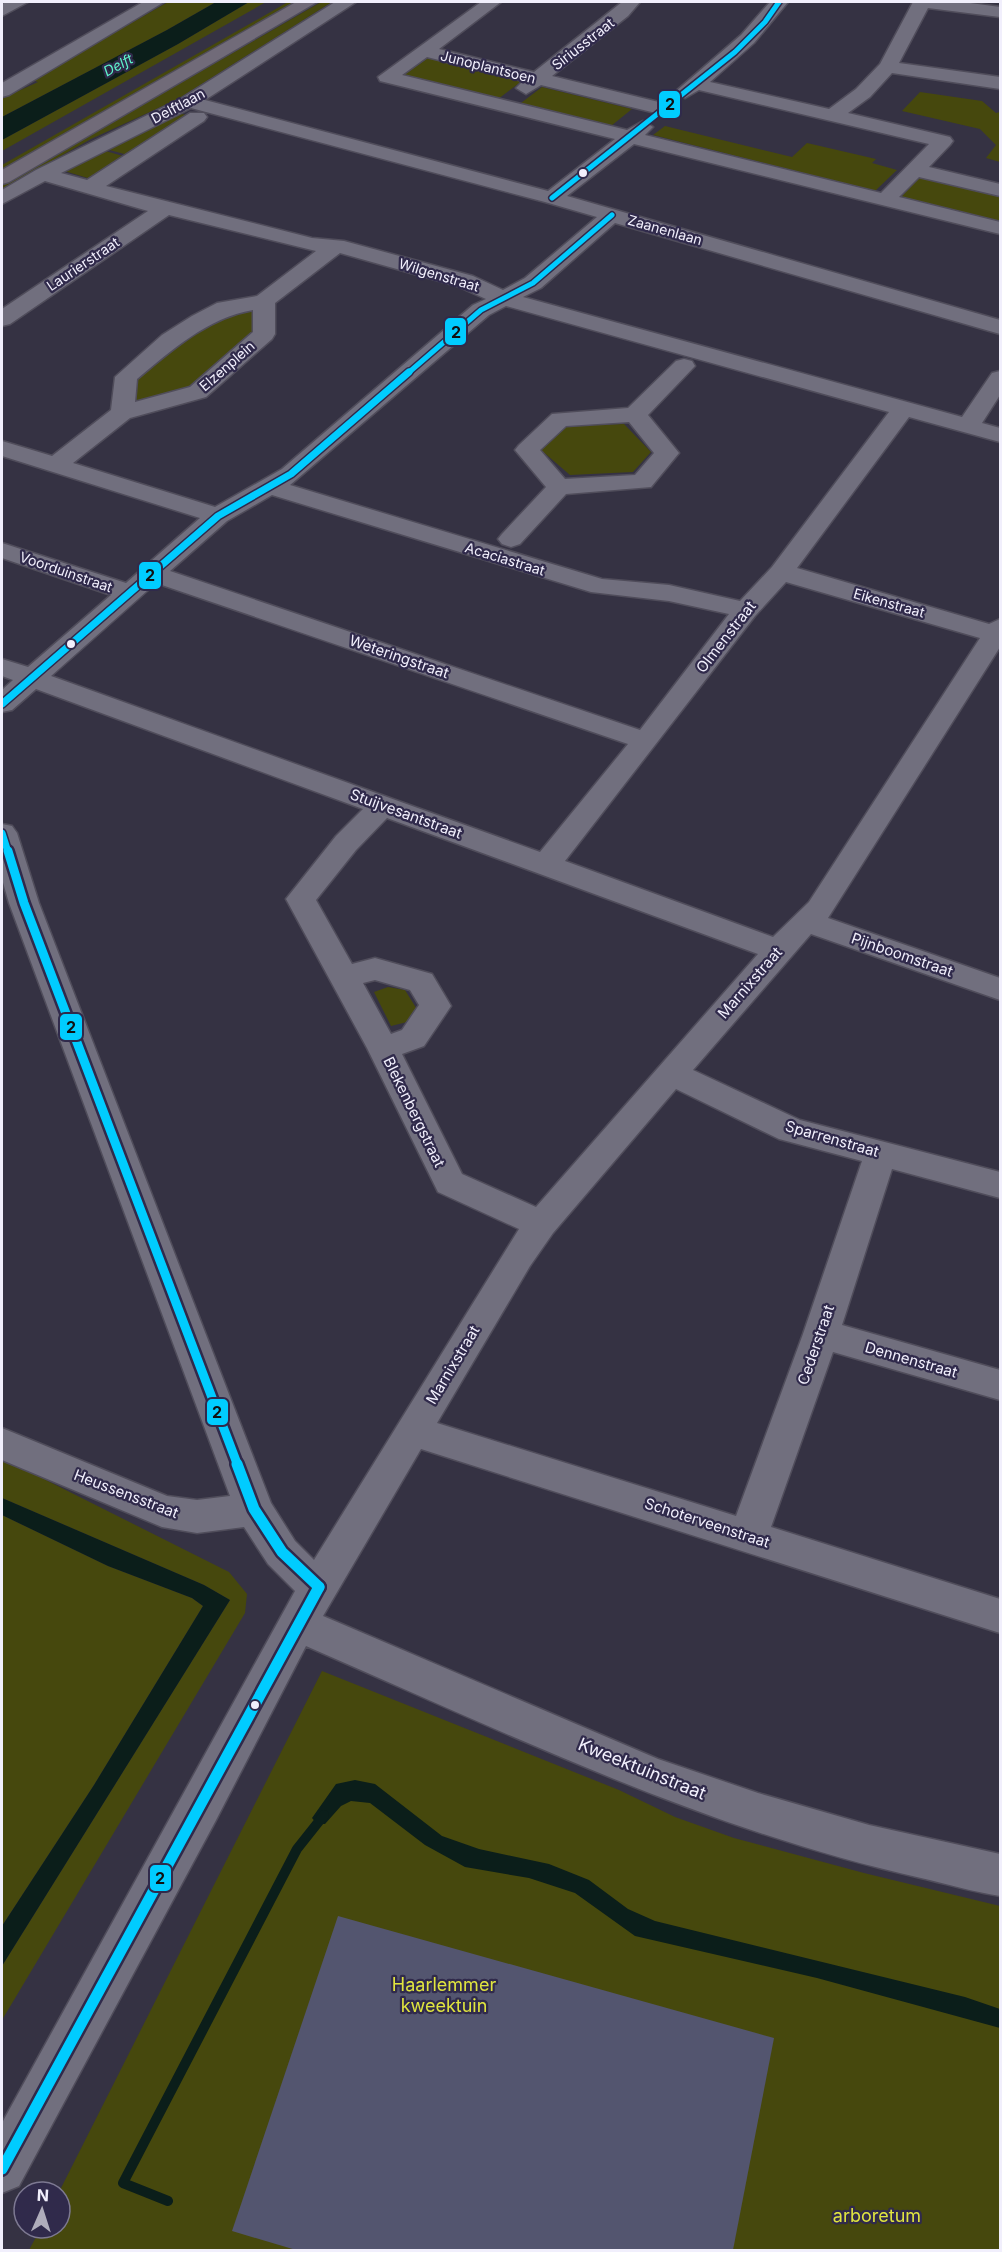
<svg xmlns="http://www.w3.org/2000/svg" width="1002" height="2252" viewBox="0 0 1002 2252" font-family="Inter,sans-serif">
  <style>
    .green { fill: #46480d }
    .water { fill: #0b1e1a }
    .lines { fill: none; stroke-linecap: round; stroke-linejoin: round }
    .stream { stroke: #0b1e1a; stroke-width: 10 }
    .building { fill: #53556f }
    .minor-casing { stroke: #504d5b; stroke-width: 3 }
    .major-casing { stroke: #504d5b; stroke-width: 3 }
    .minor { fill: #716f7e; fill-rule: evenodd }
    .major { fill: #716b79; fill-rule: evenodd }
    .bus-1-far3-casing { stroke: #302a4b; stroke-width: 8 }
    .bus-1-far2-casing { stroke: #302a4b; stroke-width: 10 }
    .bus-1-far1-casing { stroke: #302a4b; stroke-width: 14 }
    .bus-1-casing { stroke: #302a4b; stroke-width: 16 }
    .bus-1-far3 { stroke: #0cf; stroke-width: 5 }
    .bus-1-far2 { stroke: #0cf; stroke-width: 7 }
    .bus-1-far1 { stroke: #0cf; stroke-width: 9 }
    .bus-1 { stroke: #0cf; stroke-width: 11 }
    .bus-dot { fill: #f1effc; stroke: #302a4b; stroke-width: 2 }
    .labels { text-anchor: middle; stroke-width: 4.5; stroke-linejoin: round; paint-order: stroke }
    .far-street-label { font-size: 14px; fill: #f1effc; stroke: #302a4b }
    .far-water-label { font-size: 14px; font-style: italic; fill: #5ef6cc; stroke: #302a4b }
    .street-label { font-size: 15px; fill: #f1effc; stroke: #302a4b }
    .near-street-label { font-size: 18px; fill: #f1effc; stroke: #302a4b }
    .near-park-label { font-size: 18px; fill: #e0e53f; stroke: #302a4b }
    .line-badge { stroke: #302a4b; stroke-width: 2 }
    .pale-badge-label { font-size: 16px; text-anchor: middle; font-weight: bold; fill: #111 }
  </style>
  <rect width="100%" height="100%" fill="#353243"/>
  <g class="green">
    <path d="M168 2H216L167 30 2 117V99C13 93 27 87 38 82L32 80Z"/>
    <path d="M249 2H266L2 151V140L178 44Z"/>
    <path d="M288 2H299L208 56 2 172V165Z"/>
    <path d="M321 2H332L178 99 91 139 2 189V186Z"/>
    <path d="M428 58 522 81 498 99 404 75Z"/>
    <path d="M542 87 632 109 611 126 521 103Z"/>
    <path d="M920 92 982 101 996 113 1000 112V162L986 158 996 145 980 129 902 111Z"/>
    <path d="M174 113 188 115 128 155 102 148Z"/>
    <path d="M665 126 792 157 807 143 876 159 872 163 897 170 875 191 653 135Z"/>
    <path d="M99 149 126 157 91 179 61 170Z"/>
    <path d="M922 175 1000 194V221L901 197Z"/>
    <path d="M264 301 258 334 193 390 156 401 131 402 133 375 193 327Z"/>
    <path d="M624 424 651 452 633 472 570 475 541 450 567 426Z"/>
    <path d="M388 987 405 990 418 1011 411 1021 391 1026 374 992Z"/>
    <path d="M2 1458 229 1572 247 1594 245 1613 2 2020V1966L230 1600 204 1585 2 1498Z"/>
    <path d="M2 1515 108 1566 192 1598 203 1606 94 1785 2 1926Z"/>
    <path d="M322 1671 619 1790 675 1817 734 1838 864 1873 1000 1906V2250H29L41 2228H60L59 2192Z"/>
  </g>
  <g class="water">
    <path d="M216 2H249L178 44 2 140V117L167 30Z"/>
    <path d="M2 1498 204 1585 230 1600 2 1966V1926L94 1785 203 1606 192 1598 108 1566 2 1515Z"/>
    <path d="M355 1780 375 1784 442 1836 479 1849 549 1864 589 1880 628 1909 655 1921 965 1997 1000 2009V2028L817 1978 635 1936 575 1893 529 1878 465 1867 425 1845 370 1803 351 1801 341 1806 325 1824H317L312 1818 336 1784Z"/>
  </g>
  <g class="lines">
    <path class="stream" d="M168 2201 123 2183 297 1849 324 1815"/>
  </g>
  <path class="building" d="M338 1916 774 2038 733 2250H296L232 2231Z"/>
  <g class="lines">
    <defs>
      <g id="minor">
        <path d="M6 2H28L2 16V4Z"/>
        <path d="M143 2H164L9 95 2 97V83Z"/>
        <path d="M335 2H356L205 100 548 191 615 139 380 81 378 77 481 2H501L439 49 534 72 622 2H640L628 16 552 76 671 105 674 109 671 113 664 115 541 85 526 94 516 88 523 81 427 57 402 75 627 130 643 121 653 127 645 135 881 193 929 144 699 90 685 98 675 92 741 35 770 2H788L754 43 710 82 829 109 856 89 880 64 913 2H963L1000 7V17L928 8 899 63 1000 77V89L892 73 870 97 848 113 950 137 953 141 950 145 929 167 1000 184V196L919 177 899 197 1000 222V234L634 144 567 196 1000 320V334L615 223 541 288 523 297 962 417 992 373 1000 371V395L982 423 1000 428V442L909 417 797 568 989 624 1000 619V647L828 918 1000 978V1000L811 934 693 1070 800 1120 1000 1172V1198L892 1169 842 1325 1000 1370V1400L833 1352 771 1527 1000 1599V1633L421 1449 323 1616 658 1759 758 1793 869 1825 1000 1854V1896C974 1892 947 1884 921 1878 706 1830 507 1733 306 1646L215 1822 19 2186 2 2193V2123L295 1591 268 1564 244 1527 197 1533 162 1527 2 1460V1428L167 1496 197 1500 230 1496 9 903 2 879V824L12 826 17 833 39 903 271 1503 295 1541 314 1560 519 1229 438 1192 367 1048 286 899 336 836 363 809 36 689 12 710 2 712V690L13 680 2 676V659L28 667 111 595 2 558V543L126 583 200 518 2 456V441L52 456 111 410 115 377 162 335 192 316 217 303 257 296 316 251 169 215 10 324 2 326V309L148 211 45 181 2 204V190L36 170 182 98ZM191 108 545 202 597 217 525 278 503 290 473 276 344 241 312 238 106 186 204 121 207 117 204 113H190L87 180 61 173ZM340 253 457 286 486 299 473 305 282 469 215 507 73 463 130 418 206 397 272 339 275 334V303ZM506 306 889 412 772 567 740 601 669 585 602 579 290 485 489 315ZM253 310V332L190 387 135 402 137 379C172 350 207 318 253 310ZM272 495 591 592 669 601 729 614 640 730 170 571 227 521ZM786 582 980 638 809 902 773 937 565 861 755 616ZM156 583 628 744 540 852 51 676ZM387 818 758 954 536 1207 462 1174 402 1054 424 1046 451 1006 432 974 375 958 352 964 316 900 356 850ZM375 980 410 990 419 1005 402 1030 391 1034 363 983ZM676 1089 779 1139 862 1161 803 1334 736 1516 437 1423 530 1266 553 1233Z"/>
        <path d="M684 359 692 361 695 366 648 415 679 453 651 487 566 494 520 544 511 547 502 544 498 539 502 534 546 487 515 450 519 445 552 414 628 408 676 361ZM629 422 654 453 635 475 565 479 540 450 566 426Z"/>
      </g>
      <path id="major" d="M296 2H317L9 182 2 184V170Z"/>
    </defs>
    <use href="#minor" class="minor-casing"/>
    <use href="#major" class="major-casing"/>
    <use href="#minor" class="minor"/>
    <use href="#major" class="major"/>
    <defs>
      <g id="bus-1-far3">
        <path d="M552 198 735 52 765 22 779 2"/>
        <path d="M407 374 481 310 533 283 612 215"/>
      </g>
      <g id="bus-1-far2">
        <path d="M2 704 218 516 291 474 409 372"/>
        <path d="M2 833 8 852"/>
      </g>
      <path id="bus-1-far1" d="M8 851 24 903 238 1466"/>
      <g id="bus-1">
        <path d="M237 1464 254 1509 282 1552 319 1587"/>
        <path d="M2 2169 319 1587"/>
      </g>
    </defs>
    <use href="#bus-1-far3" class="bus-1-far3-casing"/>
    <use href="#bus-1-far2" class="bus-1-far2-casing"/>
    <use href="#bus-1-far1" class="bus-1-far1-casing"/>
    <use href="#bus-1" class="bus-1-casing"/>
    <use href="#bus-1-far3" class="bus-1-far3"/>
    <use href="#bus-1-far2" class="bus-1-far2"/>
    <use href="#bus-1-far1" class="bus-1-far1"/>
    <use href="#bus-1" class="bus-1"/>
  </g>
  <g class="bus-dot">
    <circle cx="583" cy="173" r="5"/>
    <circle cx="71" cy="644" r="5"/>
    <circle cx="255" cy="1705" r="5"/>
  </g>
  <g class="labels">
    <g class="far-street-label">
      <text transform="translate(583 44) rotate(-38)" y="5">Siriusstraat</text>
      <text transform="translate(488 67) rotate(14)" y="5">Junoplantsoen</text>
      <text transform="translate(178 106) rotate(-28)" y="5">Delftlaan</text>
      <text transform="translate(665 230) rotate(16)" y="5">Zaanenlaan</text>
      <text transform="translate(83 264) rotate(-34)" y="5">Laurierstraat</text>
      <text transform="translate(439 275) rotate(17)" y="5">Wilgenstraat</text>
      <text transform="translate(227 366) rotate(-41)" y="5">Elzenplein</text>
      <text transform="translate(505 559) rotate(17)" y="5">Acaciastraat</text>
      <text transform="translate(66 572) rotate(19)" y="5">Voorduinstraat</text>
      <text transform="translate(889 603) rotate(16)" y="5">Eikenstraat</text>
    </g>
    <g class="far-water-label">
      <text transform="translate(118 65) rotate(-28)" y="5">Delft</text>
    </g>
    <g class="street-label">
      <text transform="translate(726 637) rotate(-52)" y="5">Olmenstraat</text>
      <text transform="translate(399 657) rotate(19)" y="5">Weteringstraat</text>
      <text transform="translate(406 814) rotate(20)" y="5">Stuijvesantstraat</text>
      <text transform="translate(902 955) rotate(19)" y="5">Pijnboomstraat</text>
      <text transform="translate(750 983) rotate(-49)" y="5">Marnixstraat</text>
      <text transform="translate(414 1112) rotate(64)" y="5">Blekenbergstraat</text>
      <text transform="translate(832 1139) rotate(16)" y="5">Sparrenstraat</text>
      <text transform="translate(816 1345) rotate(-71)" y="5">Cederstraat</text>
      <text transform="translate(911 1360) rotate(16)" y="5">Dennenstraat</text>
      <text transform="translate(453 1365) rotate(-59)" y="5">Marnixstraat</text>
      <text transform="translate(126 1494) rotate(21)" y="5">Heussensstraat</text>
      <text transform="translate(707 1523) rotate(18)" y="5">Schoterveenstraat</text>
    </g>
    <g class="near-street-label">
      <text transform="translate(642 1769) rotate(22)" y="6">Kweektuinstraat</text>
    </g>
    <g class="near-park-label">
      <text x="444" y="1991">Haarlemmer<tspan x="444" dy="21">kweektuin</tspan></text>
      <text x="877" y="2222">arboretum</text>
    </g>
  </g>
  <g class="line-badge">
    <rect x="658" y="90" width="23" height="29" rx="6" fill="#0cf"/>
    <rect x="444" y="317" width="23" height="29" rx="6" fill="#0cf"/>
    <rect x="138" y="561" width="24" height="29" rx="6" fill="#0cf"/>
    <rect x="59" y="1013" width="24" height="28" rx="6" fill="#0cf"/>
    <rect x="206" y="1398" width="23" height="28" rx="6" fill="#0cf"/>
    <rect x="149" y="1864" width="23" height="28" rx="6" fill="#0cf"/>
  </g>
  <g class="pale-badge-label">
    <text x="670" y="110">2</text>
    <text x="456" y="338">2</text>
    <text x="150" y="581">2</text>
    <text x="71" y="1033">2</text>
    <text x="217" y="1418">2</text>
    <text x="160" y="1884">2</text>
  </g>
  <rect width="1002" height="2252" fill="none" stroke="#f1effc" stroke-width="6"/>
  <g transform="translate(42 2210) rotate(3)"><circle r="28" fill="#302a4b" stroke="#7d7992" stroke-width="1.5"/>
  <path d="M0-4.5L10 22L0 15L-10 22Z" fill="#afadbb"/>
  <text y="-9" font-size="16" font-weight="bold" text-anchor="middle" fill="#f1effc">N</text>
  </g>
</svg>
